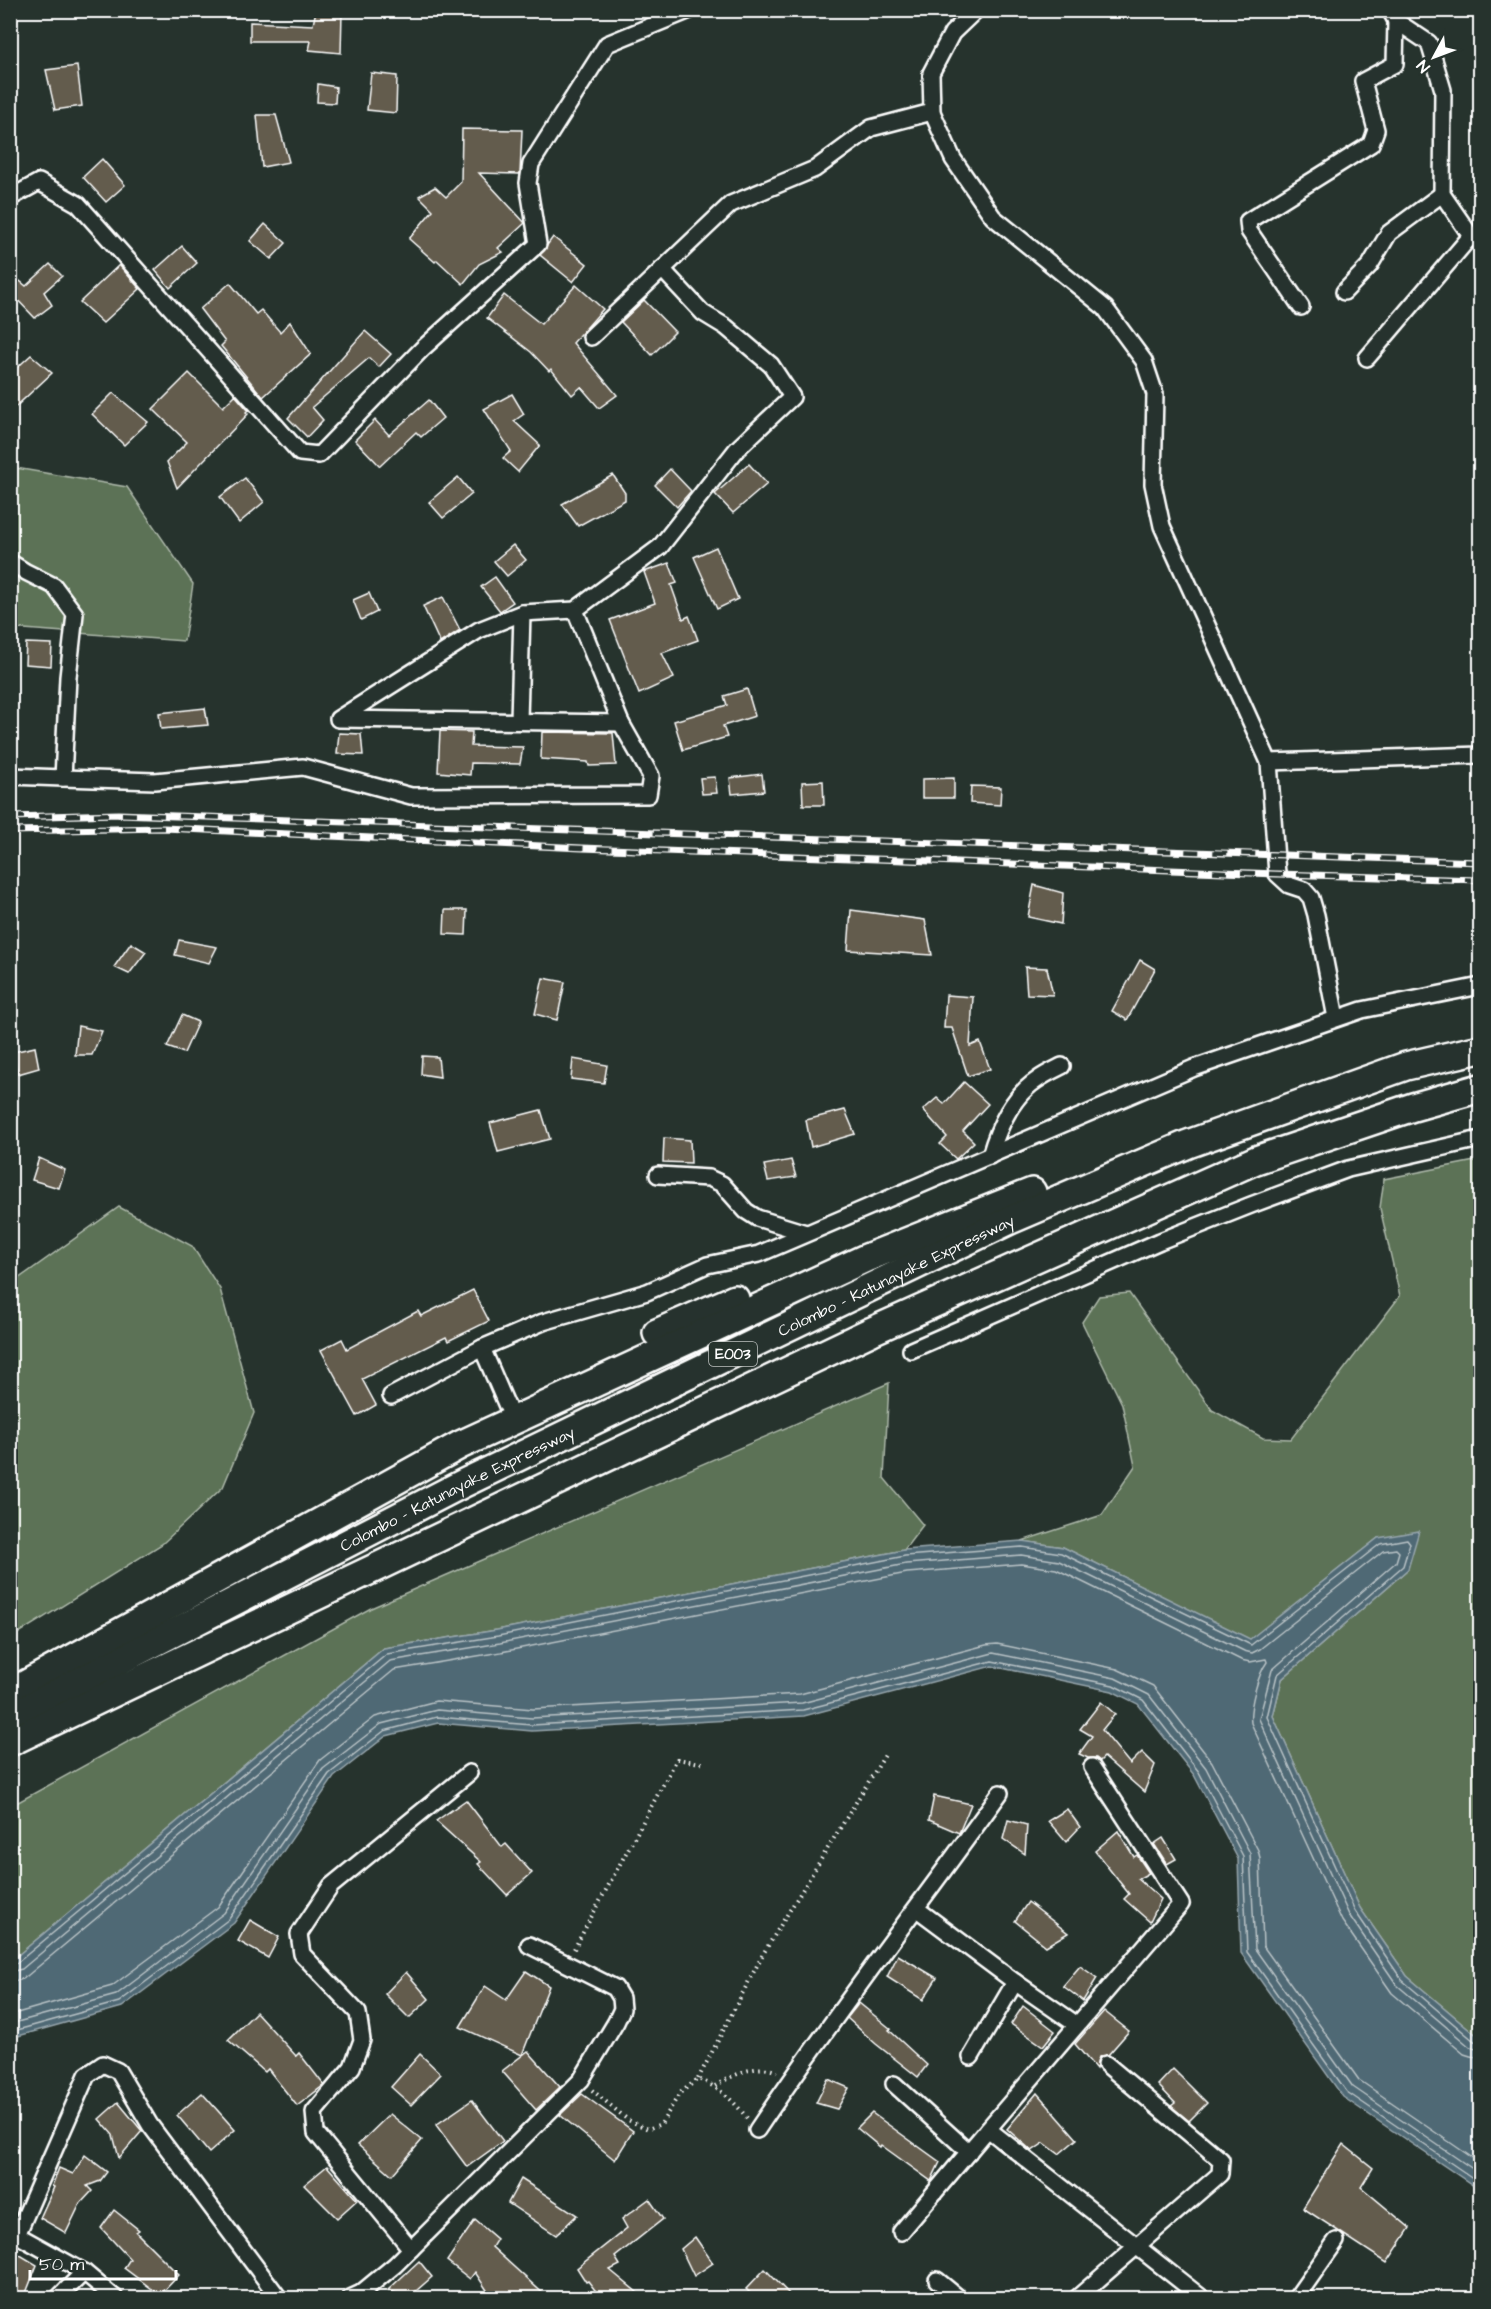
<svg xmlns="http://www.w3.org/2000/svg" width="1491" height="2309" viewBox="0 0 1491 2309" font-family="'Architects Daughter',sans-serif">
  <style>
    .green { fill: #5b7256; stroke: #adb8aa; stroke-width: 1.5 }
    .water { fill: #506974; stroke: #96a5ac; stroke-width: 1.5 }
    .lines { fill: none; stroke-linecap: round; stroke-linejoin: round }
    .shore { stroke: #b9c3c7; stroke-width: 1.5 }
    .building { fill: #645c4d; stroke: #fff; stroke-width: 1.5 }
    .minor-casing { stroke: #fff; stroke-width: 20 }
    .motorway-casing { stroke: #fff; stroke-width: 32 }
    .path { stroke: #fff; stroke-width: 4; stroke-dasharray: 1.5 4.5; stroke-linecap: butt }
    .minor { stroke: #26332d; stroke-width: 15 }
    .motorway { stroke: #26332d; stroke-width: 27 }
    .rail-casing { stroke: #fff; stroke-width: 7 }
    .rail { stroke: #26332d; stroke-width: 4.5; stroke-dasharray: 14; stroke-linecap: butt }
    .labels { text-anchor: middle; stroke-width: 5; stroke-linejoin: round; paint-order: stroke }
    .shield { fill: #26332d; stroke: #bec2c0; stroke-width: 1.5 }
    .shield-label { font-size: 15px; font-weight: bold; fill: #fff }
    .street-label { font-size: 16px; fill: #fff; stroke: #26332d }
  </style>
  <rect width="100%" height="100%" fill="#26332d"/>
  <filter id="ink" filterUnits="userSpaceOnUse"><feTurbulence type="fractalNoise" baseFrequency=".0167" numOctaves="2"/><feDisplacementMap in="SourceGraphic" scale="12" xChannelSelector="R" yChannelSelector="G"/><feConvolveMatrix kernelMatrix="1 2 1 2 8 2 1 2 1" color-interpolation-filters="sRGB"/></filter>
  <g filter="url(#ink)">
    <g class="green">
      <path d="M10 467 127 487 193 584 184 641 11 628Z"/>
      <path d="M1480 1160V2038L1407 1976 1360 1908 1273 1716 1282 1679 1408 1569 1378 1538 1250 1640 1063 1547 1022 1541 1102 1515 1135 1466 1122 1404 1082 1322 1099 1296 1129 1293 1212 1410 1263 1438 1291 1439 1400 1296 1380 1208 1384 1179Z"/>
      <path d="M119 1207 192 1246 220 1289 254 1413 223 1487 162 1544 11 1638V1284Z"/>
      <path d="M889 1383 884 1478 923 1525 904 1550 497 1630 384 1648 11 1961V1806L371 1608Z"/>
    </g>
    <path class="water" d="M1419 1531 1408 1569 1282 1679 1273 1716 1360 1908 1407 1976 1480 2038V2190L1343 2097 1241 1953 1238 1859 1194 1775 1138 1704 1112 1691 992 1666 804 1716 532 1731 438 1723 386 1736 334 1777 234 1923 122 2007 11 2038V1961L384 1648 497 1630 904 1550 1022 1541 1063 1547 1250 1639 1378 1538Z"/>
    <g class="lines">
      <g class="shore">
        <path d="M10 1965 17 1963 387 1654 498 1636 905 1556 1022 1547 1061 1553 1251 1645 1380 1544 1407 1539 1410 1543 1403 1566 1277 1675 1267 1717 1355 1911 1402 1980 1474 2041 1480 2042"/>
        <path d="M10 1972 22 1969 390 1661 500 1643 906 1564 1021 1555 1059 1561 1244 1651 1252 1653 1260 1649 1383 1551 1396 1549 1399 1552 1396 1562 1272 1670 1259 1719 1349 1915 1397 1985 1470 2047 1480 2050"/>
        <path d="M10 1981 20 1980 27 1976 394 1670 501 1652 907 1573 1021 1564 1056 1569 1241 1660 1250 1662 1266 1659 1267 1662C1258 1674 1249 1708 1251 1723L1342 1921 1392 1993 1464 2054 1480 2059"/>
        <path d="M10 2015 112 1986 218 1907 320 1760 375 1717 436 1701 533 1709 800 1694 986 1645 997 1644 1117 1669 1153 1686 1212 1762 1258 1850 1260 1858 1263 1946 1359 2080 1480 2163"/>
        <path d="M10 2024 116 1995 224 1913 323 1769 381 1724 437 1710 532 1718 802 1703 993 1653 1115 1678 1149 1695 1206 1768 1250 1853 1255 1949 1353 2087 1480 2174"/>
        <path d="M10 2032 119 2002 229 1919 329 1774 384 1731 437 1717 532 1725 803 1710 992 1661 1113 1685 1143 1700 1199 1772 1243 1856 1247 1952 1347 2092 1480 2183"/>
      </g>
    </g>
    <g class="building">
      <path d="M316 10 342 12 341 53 309 50 311 41H250V22L313 25Z"/>
      <path d="M77 66 82 106 55 110 46 70Z"/>
      <path d="M371 73 397 76 396 113 367 110Z"/>
      <path d="M318 84 336 87 335 103 317 102Z"/>
      <path d="M257 115H276L289 162 262 167Z"/>
      <path d="M462 129 522 130 520 174 479 173 525 223 498 248 503 252 479 264 463 284 437 260 435 262 409 239 433 210 419 196 435 187 446 197 461 182Z"/>
      <path d="M102 159 125 185 106 202 83 177Z"/>
      <path d="M265 224 286 243 271 259 250 241Z"/>
      <path d="M553 237 587 264 573 282 540 255Z"/>
      <path d="M182 246 197 263 170 288 155 270Z"/>
      <path d="M50 264 62 276 44 292 52 305 35 318 10 292V273L26 286Z"/>
      <path d="M119 265 140 289 103 323 80 302Z"/>
      <path d="M230 283 256 314 261 310 280 332 290 322 311 354 263 397 221 346 225 342 200 309Z"/>
      <path d="M576 285 603 309 573 343 617 395 599 408 581 387 572 395 551 369 549 371 531 352 487 318 504 295 541 324Z"/>
      <path d="M644 300 675 332 652 355 621 322Z"/>
      <path d="M365 331 391 354 379 367 369 358 312 407 323 420 307 437 288 418Z"/>
      <path d="M31 355 52 373 10 412V374Z"/>
      <path d="M189 373 223 407 235 395 248 410 246 412 248 414 177 488 167 462 187 442 153 409Z"/>
      <path d="M113 393 148 422 124 445 92 414Z"/>
      <path d="M512 394 524 414 514 421 540 445 518 472 503 458 511 451 484 409Z"/>
      <path d="M429 400 443 418 421 437 416 432 380 466 355 440 375 420 389 435Z"/>
      <path d="M749 464 767 484 733 513 715 494Z"/>
      <path d="M670 469 691 491 677 507 655 485Z"/>
      <path d="M613 475 625 493V500L578 526 562 504Z"/>
      <path d="M458 477 472 494 443 518 429 502Z"/>
      <path d="M245 478 264 502 239 523 220 497Z"/>
      <path d="M513 545 526 560 507 576 494 561Z"/>
      <path d="M716 547 738 599 717 609 694 557Z"/>
      <path d="M669 563 677 583 671 585 683 619 689 616 698 640 662 653 674 678 639 694 610 620 655 603 644 572Z"/>
      <path d="M495 577 513 602 500 611 481 587Z"/>
      <path d="M369 593 377 612 361 620 353 600Z"/>
      <path d="M443 597 460 630 440 643 423 606Z"/>
      <path d="M26 643 52 644 51 666 25 664Z"/>
      <path d="M747 689 755 716 723 726 727 737 683 750 674 721 727 705 724 696Z"/>
      <path d="M205 708 208 725 161 729 159 713Z"/>
      <path d="M440 731 472 732 471 746 523 747 520 764 471 763 470 775 438 772Z"/>
      <path d="M542 732 613 733 616 765 589 766 588 762 541 759Z"/>
      <path d="M339 733 361 734 363 755 337 754Z"/>
      <path d="M762 774 764 791 732 794 730 778Z"/>
      <path d="M715 777 717 793 702 794 700 778Z"/>
      <path d="M954 778V798H922V779Z"/>
      <path d="M823 781 824 805H803L802 782Z"/>
      <path d="M971 786 1001 787 1000 805 970 803Z"/>
      <path d="M1034 885 1063 893 1061 924 1028 917Z"/>
      <path d="M445 910H467L466 935 444 934Z"/>
      <path d="M851 910 925 920 932 955 848 950Z"/>
      <path d="M179 940 217 947 209 963 175 955Z"/>
      <path d="M131 943 146 952 129 974 114 967Z"/>
      <path d="M1140 960 1155 969 1127 1020 1112 1011Z"/>
      <path d="M1025 967 1047 968 1053 995 1027 994Z"/>
      <path d="M543 978 565 982 557 1020 535 1014Z"/>
      <path d="M946 995 973 997 970 1046 980 1042 990 1069 968 1076 952 1028H944Z"/>
      <path d="M182 1015 198 1022 184 1053 167 1047Z"/>
      <path d="M78 1026 102 1031 92 1055H75Z"/>
      <path d="M35 1047 39 1068 18 1074 13 1052Z"/>
      <path d="M422 1056 438 1057 440 1077 421 1074Z"/>
      <path d="M573 1059 607 1065 604 1083 571 1079Z"/>
      <path d="M964 1082 988 1104 963 1131 974 1142 956 1159 940 1144 947 1137 923 1110 937 1098 944 1104Z"/>
      <path d="M541 1110 550 1139 498 1152 490 1123Z"/>
      <path d="M845 1110 855 1134 811 1147 806 1120Z"/>
      <path d="M664 1138 690 1140 691 1163 663 1162Z"/>
      <path d="M39 1158 65 1170 59 1188 32 1180Z"/>
      <path d="M791 1160 796 1177 768 1181 764 1165Z"/>
      <path d="M473 1290 489 1321 448 1341 446 1337 362 1379 376 1405 357 1416 321 1350 342 1339 347 1349 418 1311 421 1316Z"/>
      <path d="M1101 1702 1115 1714 1102 1730 1130 1764 1142 1752 1155 1765 1144 1792 1104 1757 1100 1761 1096 1758H1088L1079 1754 1092 1736 1080 1729Z"/>
      <path d="M934 1796 971 1804 959 1833 929 1820Z"/>
      <path d="M466 1800 502 1847 506 1844 532 1873 507 1895 478 1864 481 1862 436 1821Z"/>
      <path d="M1067 1809 1080 1827 1066 1842 1048 1821Z"/>
      <path d="M1008 1820 1027 1825 1025 1854 1003 1839Z"/>
      <path d="M1118 1831 1134 1857 1137 1855 1149 1873 1138 1879 1161 1899 1150 1922 1124 1899 1129 1894 1095 1851Z"/>
      <path d="M1163 1838 1176 1859 1167 1864 1154 1844Z"/>
      <path d="M1028 1902 1068 1933 1046 1946 1015 1921Z"/>
      <path d="M250 1920 279 1937 268 1958 238 1941Z"/>
      <path d="M898 1955 937 1978 923 2000 887 1977Z"/>
      <path d="M1080 1966 1097 1978 1083 2001 1063 1986Z"/>
      <path d="M526 1971 549 1986 522 2055 460 2027 485 1986 506 2000Z"/>
      <path d="M406 1972 429 1999 409 2018 385 1994Z"/>
      <path d="M859 2003 891 2029 889 2030 927 2065 918 2077 876 2044 847 2018Z"/>
      <path d="M1023 2006 1055 2031 1043 2046 1011 2024Z"/>
      <path d="M1104 2011 1129 2031 1108 2055 1099 2057 1096 2069 1075 2044Z"/>
      <path d="M256 2012 296 2056 299 2053 324 2085 297 2106 268 2069 265 2072 228 2040Z"/>
      <path d="M528 2051 560 2087 536 2110 502 2071Z"/>
      <path d="M420 2054 441 2074 411 2105 391 2087Z"/>
      <path d="M1173 2069 1207 2103 1189 2121 1171 2106 1175 2103 1158 2085Z"/>
      <path d="M828 2079 849 2088 837 2109 816 2103Z"/>
      <path d="M202 2093 235 2130 209 2153 177 2115Z"/>
      <path d="M1037 2093 1077 2139 1059 2154 1044 2143 1032 2151 1007 2129Z"/>
      <path d="M582 2094 633 2131 615 2160 560 2115Z"/>
      <path d="M472 2100 503 2141 467 2167 436 2125Z"/>
      <path d="M118 2102 142 2131 119 2158 113 2135 99 2119Z"/>
      <path d="M872 2113 940 2162 931 2181 881 2145 880 2147 857 2128Z"/>
      <path d="M390 2114 422 2140 392 2175 358 2145Z"/>
      <path d="M1343 2144 1373 2168 1361 2187 1410 2228 1387 2263 1303 2208Z"/>
      <path d="M85 2155 107 2172 100 2181 87 2186 92 2191 80 2204 66 2233 40 2218 54 2187 52 2186 59 2168 73 2174Z"/>
      <path d="M327 2166 357 2200 337 2218 304 2185Z"/>
      <path d="M521 2179 577 2215 556 2235 508 2203Z"/>
      <path d="M649 2199 663 2219 615 2257 620 2265 610 2270 644 2298H601L588 2281 586 2282 577 2268 627 2228 622 2219Z"/>
      <path d="M114 2210 139 2230 136 2232 179 2275 160 2295 124 2268 130 2259 101 2228Z"/>
      <path d="M475 2220 497 2239 492 2247 548 2298H492L475 2272 470 2279 447 2261Z"/>
      <path d="M695 2237 713 2263 694 2276 681 2249Z"/>
      <path d="M10 2249 37 2265 24 2298 10 2295Z"/>
      <path d="M419 2261 432 2277 408 2298 388 2290Z"/>
      <path d="M765 2269 793 2298H755L746 2289Z"/>
    </g>
    <g class="lines">
      <defs>
        <g id="minor">
          <path d="M976 10 952 33 931 73 932 112 953 159 993 217 1105 308 1144 361 1155 394 1153 484 1162 526 1269 762 1277 874 1289 885 1304 890 1311 898 1316 915 1336 1018"/>
          <path d="M1390 10 1396 21 1429 43 1443 90 1442 194 1471 236 1480 241"/>
          <path d="M10 198 39 182 78 204 300 453 319 455 422 349 538 244 528 183 531 164 607 44 690 10"/>
          <path d="M1344 292 1370 265 1389 233 1442 194"/>
          <path d="M1301 307 1249 231 1248 221 1371 144 1376 130 1363 81 1395 64 1396 21"/>
          <path d="M591 337 731 204 815 169 871 128 932 112"/>
          <path d="M1367 358 1471 236"/>
          <path d="M10 562 26 572 54 586 75 614 68 677 63 778 10 776"/>
          <path d="M519 720 522 613"/>
          <path d="M621 723 338 719 479 630 522 613 575 610 660 547 737 449 792 397 771 365 726 327 703 313 662 269"/>
          <path d="M1269 762 1480 755"/>
          <path d="M63 778 155 781 303 767 411 796 648 795 651 776 621 723 575 610"/>
          <path d="M990 1156C998 1128 1011 1097 1037 1080 1045 1074 1054 1070 1062 1066"/>
          <path d="M658 1175 709 1178 722 1184 746 1211 757 1218 806 1233"/>
          <path d="M482 1348 507 1406"/>
          <path d="M911 1350 1160 1241 1251 1205 1348 1169 1480 1139"/>
          <path d="M391 1396 482 1348 543 1322 647 1292 707 1265 759 1254 1194 1068 1362 1010 1480 986"/>
          <path d="M1092 1767 1181 1904 988 2129 1202 2298"/>
          <path d="M917 1909 1015 1982 1077 2025"/>
          <path d="M971 2057 1015 1982"/>
          <path d="M894 2084 969 2152"/>
          <path d="M757 2130C834 2015 919 1906 1000 1793"/>
          <path d="M10 2231 84 2272 115 2298"/>
          <path d="M901 2232 988 2129"/>
          <path d="M17 2235 87 2075 103 2064 118 2071 150 2125 279 2298"/>
          <path d="M411 2249 316 2133 314 2112 352 2067 362 2040 358 2013 302 1954 299 1934 331 1886 469 1773"/>
          <path d="M937 2280 959 2298"/>
          <path d="M58 2298 84 2272"/>
          <path d="M350 2298 361 2293 395 2265 581 2080 616 2022 622 2009 621 1998 615 1988 529 1945"/>
          <path d="M1077 2298 1220 2174 1221 2160 1106 2064"/>
          <path d="M1296 2298 1336 2241"/>
        </g>
        <g id="motorway">
          <path d="M657 1333 735 1299"/>
          <path d="M10 1693 460 1445 866 1258 1032 1192"/>
          <path id="s1" d="M10 1717 464 1483 1010 1220 1188 1144 1406 1066 1480 1049"/>
          <path d="M10 1742 872 1331 1256 1160 1413 1107 1480 1088"/>
        </g>
      </defs>
      <use href="#minor" class="minor-casing"/>
      <use href="#motorway" class="motorway-casing"/>
      <g class="path">
        <path d="M574 1949 677 1759 706 1764"/>
        <path d="M698 2079 763 1954 885 1755"/>
        <path d="M715 2086C733 2075 757 2062 777 2072"/>
        <path d="M592 2090 628 2120 648 2129 661 2124 680 2093 698 2079C719 2087 733 2100 747 2118"/>
      </g>
      <use href="#minor" class="minor"/>
      <use href="#motorway" class="motorway"/>
      <defs>
        <g id="rail">
          <path d="M10 817 118 814 1480 862"/>
          <path d="M10 831 164 828 582 848 1277 874 1480 880"/>
        </g>
      </defs>
      <use href="#rail" class="rail-casing"/>
      <use href="#rail" class="rail"/>
    </g>
  </g>
  <g class="labels">
    <rect class="shield" x="709" y="1342" width="48" height="24" rx="4.5"/>
    <g class="shield-label">
      <text x="733" y="1359">E003</text>
    </g>
    <g class="street-label">
      <text dy="6" stroke="none"><textPath href="#s1" startOffset="990">Colombo - Katunayake Expressway</textPath></text>
      <text dy="6" stroke="none"><textPath href="#s1" startOffset="502">Colombo - Katunayake Expressway</textPath></text>
    </g>
  </g>
  <rect width="1491" height="2309" fill="none" stroke="#26332d" stroke-width="36"/>
  <rect x="18" y="18" width="1455" height="2273" fill="none" stroke="#fff" stroke-width="2" filter="url(#ink)"/>
  <g transform="translate(1434 57) rotate(229)" stroke="#26332d" stroke-width="4.5" paint-order="stroke">
  <path d="M0-4.5L10 22L0 15L-10 22Z" fill="#ffffff"/>
  <text y="-9" font-size="16" font-weight="bold" text-anchor="middle" fill="#ffffff">N</text>
  </g>
  <path d="M30 2270v9h146v-9" fill="none" stroke="#ffffff" stroke-width="3"/>
  <text x="39" y="2270" font-size="18" fill="#ffffff" stroke="#26332d" stroke-width="4.5" paint-order="stroke">50 m</text>
</svg>
